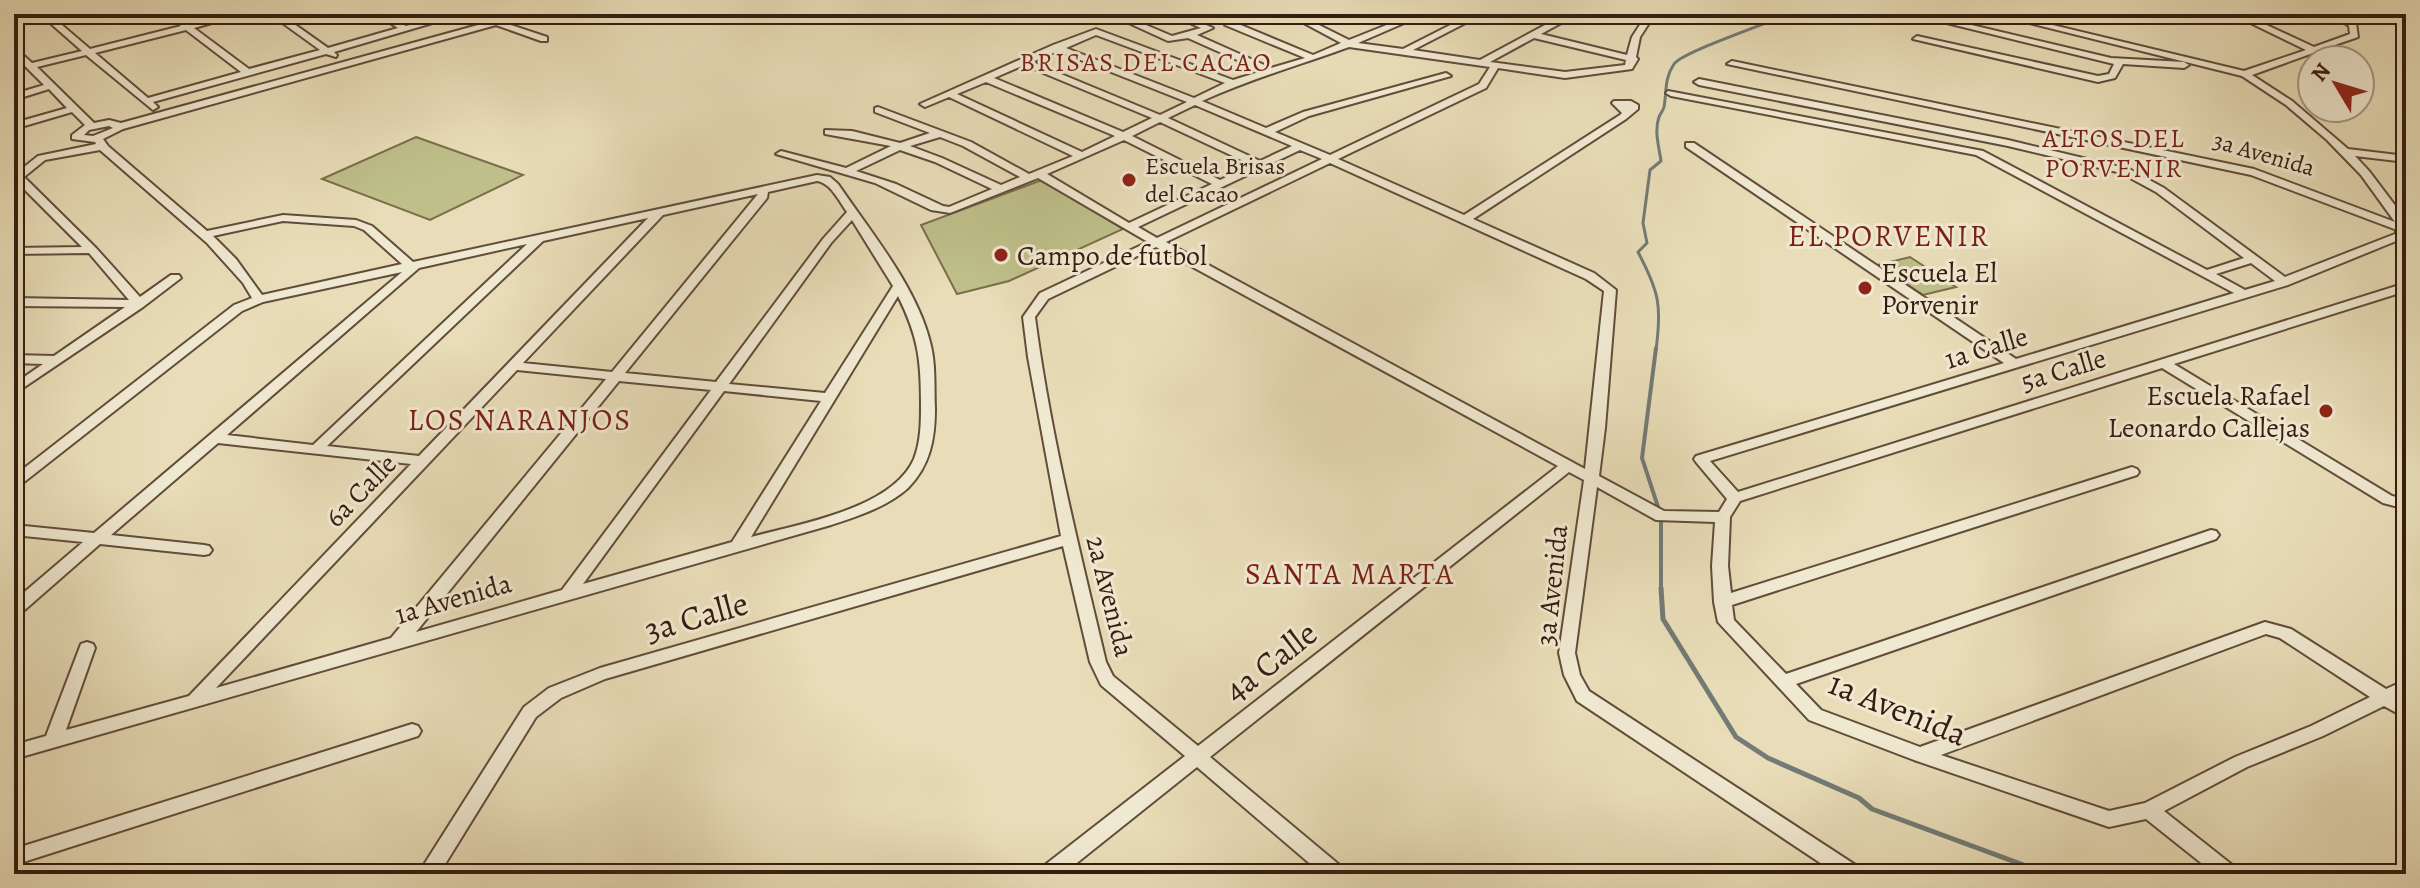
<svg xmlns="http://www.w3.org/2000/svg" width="2420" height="888" viewBox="0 0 2420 888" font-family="Alegreya,serif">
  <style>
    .green { fill: #bebf89; stroke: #7a6e4c; stroke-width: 2 }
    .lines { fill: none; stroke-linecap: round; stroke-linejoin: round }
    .stream-far2 { stroke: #727b75; stroke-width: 3 }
    .stream-far1 { stroke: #727b75; stroke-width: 4 }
    .stream { stroke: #727b75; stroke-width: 5 }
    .minor-casing { stroke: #624c3a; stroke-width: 4 }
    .minor { fill: #f0e9d1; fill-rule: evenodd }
    .poi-dot { fill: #8f2418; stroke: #f0e9d1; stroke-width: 3 }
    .labels { text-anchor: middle; stroke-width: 6; stroke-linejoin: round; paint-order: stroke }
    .far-street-label { font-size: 24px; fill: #361c10; stroke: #f0e9d1 }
    .far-poi-label { font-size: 24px; fill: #361c10; stroke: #f0e9d1; text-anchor: start }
    .far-neighbourhood-label { font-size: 26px; letter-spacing: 2px; fill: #7a1f14; stroke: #f0e9d1 }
    .poi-label { font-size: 28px; fill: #361c10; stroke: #f0e9d1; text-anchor: start }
    .street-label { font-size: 28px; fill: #361c10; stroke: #f0e9d1 }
    .neighbourhood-label { font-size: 30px; letter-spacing: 2px; fill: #7a1f14; stroke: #f0e9d1 }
    .near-street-label { font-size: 34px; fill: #361c10; stroke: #f0e9d1 }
  </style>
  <rect width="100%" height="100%" fill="#e8ddb8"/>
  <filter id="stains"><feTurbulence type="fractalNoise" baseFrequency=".0025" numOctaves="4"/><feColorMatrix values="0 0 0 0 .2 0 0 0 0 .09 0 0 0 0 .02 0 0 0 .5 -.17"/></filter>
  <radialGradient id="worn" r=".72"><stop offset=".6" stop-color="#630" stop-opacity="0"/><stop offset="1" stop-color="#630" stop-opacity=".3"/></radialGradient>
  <g class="green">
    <path d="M416 137 523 175 430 220 322 179Z"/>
    <path d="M1042 180 1123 229 1009 281 957 294 921 225Z"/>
    <path d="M1910 257 1956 287 1923 295 1878 265Z"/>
  </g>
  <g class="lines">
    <path class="stream-far2" d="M1656 350C1662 305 1659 292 1638 252L1647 243 1643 223 1650 170 1661 161C1659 147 1654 131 1659 117 1660 114 1663 111 1664 107 1667 91 1664 79 1674 64 1682 52 1767 24 1788 14"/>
    <path class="stream-far1" d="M1656 348 1642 458 1661 516V590"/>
    <path class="stream" d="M1661 588 1663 619 1736 737 1768 758 1859 798 1872 809 2048 874"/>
    <defs>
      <g id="minor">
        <path d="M40 14H49L90 49 181 26 166 14H175L189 24 230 14H244L194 28 249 69 320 50 270 14H280L328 48 398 28 376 14H386L406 26 450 14H463L334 52 337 55 336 57 326 54 153 102 158 107 153 110 86 55 37 67 94 123 109 120 121 123 518 14H531L505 23 547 37V41H541L496 25 123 129 103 139 108 146 207 231 283 215 356 220 372 226 413 262 817 175 830 177 838 184C870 231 916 286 930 342 936 364 934 387 935 409 935 439 930 466 908 488 887 507 858 516 831 525L14 759V745L46 736 81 644 87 642 93 644 95 648 66 730 189 696 411 464 218 443 111 535 204 545 209 546 212 550 209 554 204 555 100 544 20 614 14 616V601L83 542 14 535V525L94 533 402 272 263 302 242 311 19 486 14 488V476L234 305 252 298 243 283 207 243 100 150 45 160 24 177 96 248 140 297 171 275H179L181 278 143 307 14 394V384L43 364 14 363V355L54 356 125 307 14 306V298L129 300 89 253 14 254V248L82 247 17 182 14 183V175L38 156 96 144 95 142 72 139V135L85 125 72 112 14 129V123L67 108 49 89 14 100V94L44 85 14 55V47L32 63 82 51ZM186 30 241 72 148 98 95 53ZM109 126 113 128 93 136 84 135 89 130ZM817 181C831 183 839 201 847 212L823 239 716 382 625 373 767 198 768 192ZM758 194 612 372 523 363 663 215ZM648 218 419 456 327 446 543 241ZM852 220 893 286 825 393 729 384 831 243ZM283 221 354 226 364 230 402 264 262 295 236 259 213 236ZM527 244 313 445 227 435 419 268ZM898 296C918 336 921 359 921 404 921 422 921 441 914 459 892 509 799 524 751 537ZM517 370 606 379 391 638 216 688ZM619 381 711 390 562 590 416 632ZM724 391 821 401 732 542 583 584Z"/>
        <path d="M602 14H624V15L620 18Z"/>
        <path d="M1109 14H1120L1172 36 1201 28 1169 14H1181L1213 28 1197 35 1271 68 1305 58 1225 25V21L1238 17 1234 14 1249 16V20L1236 23 1313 55 1341 43 1287 14H1297L1349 40 1414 14H1425L1358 43 1403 49 1472 14H1483L1413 50 1480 60 1560 17 1563 18V22L1541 34 1627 55 1632 37 1647 14H1655L1640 37 1636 57 1638 59 1632 69 1565 78 1498 68 1486 88 1338 159 1464 215 1620 115 1622 113 1612 103 1614 101H1631L1638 105V109L1626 119 1473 219 1594 273 1616 290 1605 428 1599 476 1664 511 1719 512 1727 499 1696 462 1694 459 1696 456 2004 363 1686 147V143H1694L2016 359 2234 293 1976 155 1671 96 1666 93 1668 91 1983 151 2207 270 2244 258 2156 192 2121 173 2008 146 1699 85 1694 82 1699 79 2008 140 2129 169 2164 188 2285 277 2395 234 2397 230 2251 175 1727 64 1732 61 2254 169 2395 222 2361 175 2327 140 2286 105 2242 76 1993 14H2007L2244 71 2306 50 2232 14H2243L2314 47 2350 34 2349 26 2332 14H2342L2356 23 2358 37 2320 50 2319 53H2313L2252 75 2292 101 2348 149 2406 156V162L2355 156 2369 171 2406 220V233L2401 239 2288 285 1710 461 1738 492 2406 283V291L2174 364 2392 496 2406 499V509L2383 503 2162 368 1740 501 1730 517 1728 566 1731 593 2132 467 2137 469 2139 472 2137 475 1732 605 1734 620 1786 674 2211 530 2216 531 2219 535 2216 539 1796 684 1821 710 1920 747 2265 622 2291 629 2386 689 2406 680V695L2399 698 2406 702V718L2384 706 2323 736 2247 767 2164 811 2236 868 2239 874H2215L2146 819 2109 827 1914 760 1809 720 1718 622 1714 602 1712 566 1715 522 1656 520 1597 487 1575 653 1580 675 1589 691 1860 868 1863 874H1837L1577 701 1564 675 1559 653 1584 480 1569 472 1210 757 1343 868 1346 874H1322L1197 767 1063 874H1038L1041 868 1185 756 1101 685 1090 662 1063 546 605 679 561 698 536 717 439 874H418L524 707 549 688 600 668 1061 536 1028 357 1023 317 1040 293 1148 242 1038 178 950 213 931 210 875 183 776 154 781 151 846 168 891 146 825 134V130L852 131 900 143 930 133 875 112V108L878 107 971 142 1029 174 1073 156 949 97 925 107 920 104 1053 45 1096 29 1233 80 1262 71 1188 38 1168 41ZM1096 35 1225 83 1194 98 1066 48ZM1534 38 1626 60 1625 65 1565 72 1490 62ZM1349 47 1490 67 1479 84 1330 155 1275 132 1309 116 1451 76 1446 73 1303 112 1266 128 1202 101C1249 79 1300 65 1349 47ZM1058 51 1187 102 1160 115 1032 62ZM1024 65 1152 118 1123 132 994 78ZM986 82 1115 136 1082 152 957 94ZM1195 105 1292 146 1260 161 1168 118ZM1160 122 1252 165 1220 180 1132 136ZM940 137 963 146 1020 177 1001 185 942 158 910 146ZM1124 140 1212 184 1129 223 1047 174ZM900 150 935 162 992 189 949 207 943 206 896 184 856 171ZM1300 150 1322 159 1157 238 1138 227ZM1330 163 1586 279 1604 291 1585 469 1166 242ZM1156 247 1558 466 1198 746 1113 676 1106 662C1079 548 1050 433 1035 317L1048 299ZM2251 263 2275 281 2245 290 2216 274ZM2266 634 2280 638 2370 697 2311 726 2235 757 2145 803 2109 811 1941 755Z"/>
        <path d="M1910 14H1925L2111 58 2184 62 2189 65 2184 68 2123 64 2115 78 2098 82 1913 39 1917 36 2098 76 2109 74 2114 64Z"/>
        <path d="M2373 14H2388L2406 18V24Z"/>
        <path d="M412 724 418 726 421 731 418 736 14 865V849Z"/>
      </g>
    </defs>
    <use href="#minor" class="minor-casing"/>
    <use href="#minor" class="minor"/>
  </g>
  <g class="poi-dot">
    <circle cx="1129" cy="180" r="8"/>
    <circle cx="1001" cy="255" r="8"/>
    <circle cx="1865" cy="288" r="8"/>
    <circle cx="2326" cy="411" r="8"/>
  </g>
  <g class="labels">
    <g class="far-street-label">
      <text transform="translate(2264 154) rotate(16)" y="8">3a Avenida</text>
    </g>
    <g class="far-poi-label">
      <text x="1145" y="174">Escuela Brisas<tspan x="1145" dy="28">del Cacao</tspan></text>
    </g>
    <g class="far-neighbourhood-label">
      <text x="1146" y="71">BRISAS DEL CACAO</text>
      <text x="2114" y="147">ALTOS DEL<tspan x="2114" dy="30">PORVENIR</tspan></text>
    </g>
    <g class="poi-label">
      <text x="1017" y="265">Campo de futbol</text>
      <text x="1881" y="282">Escuela El<tspan x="1881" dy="32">Porvenir</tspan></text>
      <text x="2310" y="405" text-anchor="end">Escuela Rafael<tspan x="2310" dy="32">Leonardo Callejas</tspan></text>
    </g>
    <g class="street-label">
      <text transform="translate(1986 347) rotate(-17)" y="10">1a Calle</text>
      <text transform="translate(2063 369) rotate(-17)" y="10">5a Calle</text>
      <text transform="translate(360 490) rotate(-46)" y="10">6a Calle</text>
      <text transform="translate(1551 585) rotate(-84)" y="10">3a Avenida</text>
      <text transform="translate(1111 596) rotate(76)" y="10">2a Avenida</text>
      <text transform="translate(453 598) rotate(-16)" y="10">1a Avenida</text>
    </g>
    <g class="neighbourhood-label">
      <text x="1889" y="246">EL PORVENIR</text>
      <text x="520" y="430">LOS NARANJOS</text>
      <text x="1350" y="584">SANTA MARTA</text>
    </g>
    <g class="near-street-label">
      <text transform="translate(696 616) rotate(-16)" y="12">3a Calle</text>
      <text transform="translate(1270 661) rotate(-38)" y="12">4a Calle</text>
      <text transform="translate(1898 708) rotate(22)" y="12">1a Avenida</text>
    </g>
  </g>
  <rect width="2420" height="888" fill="none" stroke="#e8ddb8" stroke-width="48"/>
  <rect x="16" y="16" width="2388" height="856" fill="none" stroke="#361c10" stroke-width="4"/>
  <rect x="24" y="24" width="2372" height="840" fill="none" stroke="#361c10" stroke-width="2"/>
  <g transform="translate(2336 84) rotate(308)"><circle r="38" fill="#f0e9d1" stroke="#a69784" stroke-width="2"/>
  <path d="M0-6L14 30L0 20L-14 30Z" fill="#8f2418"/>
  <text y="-12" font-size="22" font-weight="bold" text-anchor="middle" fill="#361c10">N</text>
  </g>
  <rect width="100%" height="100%" filter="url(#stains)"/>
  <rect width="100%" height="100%" fill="url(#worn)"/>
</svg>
